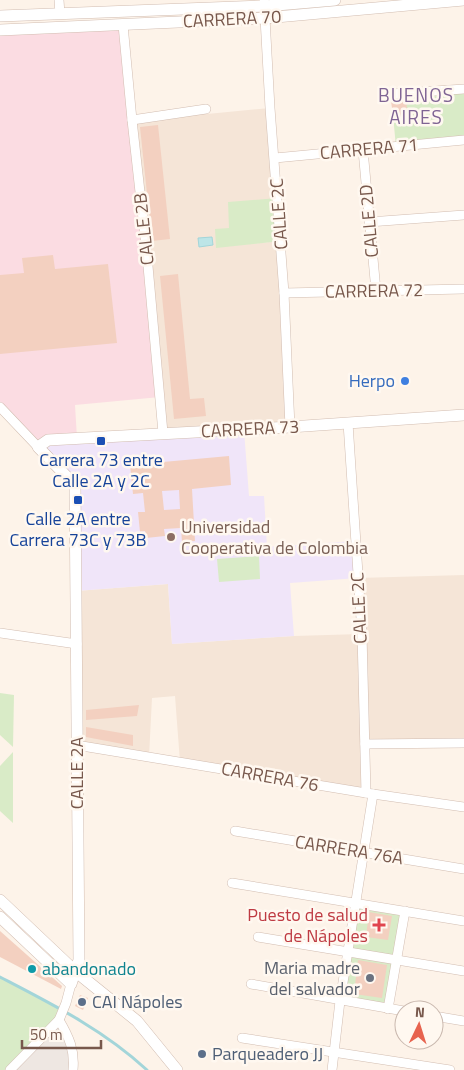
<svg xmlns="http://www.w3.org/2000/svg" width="464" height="1070" viewBox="0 0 464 1070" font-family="'Titillium Web',sans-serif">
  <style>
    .residential { fill: #f5e5d7 }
    .industrial { fill: #eee7e2 }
    .education { fill: #f0e5f9 }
    .medical { fill: #fbdce2 }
    .green { fill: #d9ebc7 }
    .water { fill: #bde5e7; stroke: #a3d5d9 }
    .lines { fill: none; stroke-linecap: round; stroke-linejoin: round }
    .stream { stroke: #a3d5d9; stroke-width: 3 }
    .building { fill: #f3d0c0; fill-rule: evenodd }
    .minor-casing { stroke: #d2bdb1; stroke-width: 10 }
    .tertiary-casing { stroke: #d2bdb1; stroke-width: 12 }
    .minor { stroke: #fff; stroke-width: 9 }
    .tertiary { stroke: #fff; stroke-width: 11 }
    .shop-dot { fill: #3f7fe0; stroke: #fff8f0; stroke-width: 2 }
    .transit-dot { fill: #1a4fb4; stroke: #fff8f0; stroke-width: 2 }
    .education-dot { fill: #8d6e63; stroke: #fff8f0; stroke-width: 2 }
    .health-dot { fill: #e0444e; stroke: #fff8f0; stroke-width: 2 }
    .culture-dot { fill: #0f9aa8; stroke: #fff8f0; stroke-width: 2 }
    .worship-dot { fill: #6b7280; stroke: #fff8f0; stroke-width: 2 }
    .service-dot { fill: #5c6f8a; stroke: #fff8f0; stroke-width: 2 }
    .labels { text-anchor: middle; stroke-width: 5; stroke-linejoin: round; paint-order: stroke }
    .street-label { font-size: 18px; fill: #78584c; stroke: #fff8f0 }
    .shop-label { font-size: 18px; fill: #366cbe; stroke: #fff8f0; text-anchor: end }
    .transit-label { font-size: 18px; fill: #164399; stroke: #fff8f0 }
    .education-label { font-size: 18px; fill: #785e54; stroke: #fff8f0; text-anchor: start }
    .health-label { font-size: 18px; fill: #be3a42; stroke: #fff8f0; text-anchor: end }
    .worship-label { font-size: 18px; fill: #5b616d; stroke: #fff8f0; text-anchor: end }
    .culture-label { font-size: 18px; fill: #0d838f; stroke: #fff8f0; text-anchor: start }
    .service-label { font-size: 18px; fill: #4e5e75; stroke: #fff8f0; text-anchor: start }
    .neighbourhood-label { font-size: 19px; letter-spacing: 1px; fill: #7f6494; stroke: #fff8f0 }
  </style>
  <rect width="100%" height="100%" fill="#fdf3e9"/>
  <g class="residential">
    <path d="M270 108 278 198 229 228 216 247 281 241 290 427 163 433 132 120 206 109 207 114Z"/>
    <path d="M464 575V743L365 744 366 793 180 762 175 696 152 698 149 757 76 745V591L168 584 172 644 294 636 361 634 358 578Z"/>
  </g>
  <path class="industrial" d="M59 1020 66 1032 73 1070H10Z"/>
  <path class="education" d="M244 430 249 496H264L267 547 355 541 358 578 290 583 294 636 172 644 168 584 76 591 75 485 38 447 48 440Z"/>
  <path class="medical" d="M123 25 160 397 75 405 77 438 38 447 0 407V30Z"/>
  <g class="green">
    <path d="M464 89V140L396 147 391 94Z"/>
    <path d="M278 198 281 241 216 248 215 229 229 228 228 202Z"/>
    <path d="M259 556 260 579 219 582 217 559Z"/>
    <path d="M0 693 14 695 13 747 0 735Z"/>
    <path d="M13 752V823L0 811V766Z"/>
    <path d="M357 903 405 911 388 1009 340 1001Z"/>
    <path d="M0 977 63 1010 10 1070H0Z"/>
  </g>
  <path class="water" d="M212 237 213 245 199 247 198 238Z"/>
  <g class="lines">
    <path class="stream" d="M0 977C52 1004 104 1030 147 1070"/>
  </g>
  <g class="building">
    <path d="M406 99 408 120 394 122 391 101Z"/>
    <path d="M158 125 170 239 152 241 140 127Z"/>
    <path d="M53 255 55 269 108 264 117 343 0 354V275L24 273 22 258Z"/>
    <path d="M178 274 190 399 204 398 206 416 174 419 160 276Z"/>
    <path d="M229 456 231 485 192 489 195 541 182 542 181 528 164 529 165 536 146 538 145 531 140 532 138 512H145L143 493 133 494 130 465ZM179 490 180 509 164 510 162 491Z"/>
    <path d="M139 705 137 716 86 720V710Z"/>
    <path d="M86 727 133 735V746L86 737Z"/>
    <path d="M369 912 392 916 388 940 366 937Z"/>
    <path d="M0 931 62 986 61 989 0 957Z"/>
    <path d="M358 960 387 965 382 998 354 994Z"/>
    <path d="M80 995 88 998 83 1010 75 1006Z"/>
  </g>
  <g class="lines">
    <defs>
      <g id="minor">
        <path d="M59 0 60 14"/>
        <path d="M264 0 270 108 284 293 290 427"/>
        <path d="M123 25 132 120 147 255 163 433"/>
        <path d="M391 94 464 89"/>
        <path d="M132 120 206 109"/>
        <path d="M363 150 376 291"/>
        <path d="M275 158 464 140"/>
        <path d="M369 222 464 215"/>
        <path d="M284 293 464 289"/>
        <path d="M0 407 38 447"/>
        <path d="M348 423 362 634 366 793"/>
        <path d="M0 633 77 644"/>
        <path d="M365 744 464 743"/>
        <path d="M76 745 366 793 464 807"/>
        <path d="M235 831 464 869"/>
        <path d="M232 883 464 921"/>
        <path d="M258 937 464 971"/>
        <path d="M251 984 404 1011"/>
        <path d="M388 1009 405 911"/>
        <path d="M434 1016 464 1021"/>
        <path d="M59 1020C69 1037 75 1050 73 1070"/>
        <path d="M242 1038 450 1070"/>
        <path d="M10 1070 59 1020 66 1003 71 984"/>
        <path d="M332 1070 340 1001 373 794"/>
      </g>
      <g id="tertiary">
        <path d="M0 16 265 6 335 0"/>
        <path d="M0 30 265 18 464 0"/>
        <path d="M0 900 75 971 137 1021 177 1070"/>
        <path d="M0 917 71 984 79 960 75 485 38 447 48 440 290 427 464 415"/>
      </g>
    </defs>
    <use href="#minor" class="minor-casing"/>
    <use href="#tertiary" class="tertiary-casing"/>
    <use href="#minor" class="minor"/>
    <use href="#tertiary" class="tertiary"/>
  </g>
  <circle class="shop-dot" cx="405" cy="381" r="5"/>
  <g class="transit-dot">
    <rect x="96" y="436" width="10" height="10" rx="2.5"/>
    <rect x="73" y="495" width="10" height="10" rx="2.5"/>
  </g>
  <circle class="education-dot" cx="171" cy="537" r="5"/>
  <path class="health-dot" d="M376.5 917.5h5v5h5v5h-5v5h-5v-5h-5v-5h5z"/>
  <circle class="culture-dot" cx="32" cy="969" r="5"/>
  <circle class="worship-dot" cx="370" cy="978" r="5"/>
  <g class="service-dot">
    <circle cx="82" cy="1002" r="5"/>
    <circle cx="202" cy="1054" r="5"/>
  </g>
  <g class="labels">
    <g class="street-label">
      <text transform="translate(232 19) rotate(-3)" y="6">CARRERA 70</text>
      <text transform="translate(369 149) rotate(-5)" y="6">CARRERA 71</text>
      <text transform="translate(279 214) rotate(-94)" y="6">CALLE 2C</text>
      <text transform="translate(369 221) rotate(-95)" y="6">CALLE 2D</text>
      <text transform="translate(144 229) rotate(-96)" y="6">CALLE 2B</text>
      <text transform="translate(374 291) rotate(-1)" y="6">CARRERA 72</text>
      <text transform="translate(250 429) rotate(-3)" y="6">CARRERA 73</text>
      <text transform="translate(359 608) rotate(-93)" y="6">CALLE 2C</text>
      <text transform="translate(77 773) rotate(-90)" y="6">CALLE 2A</text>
      <text transform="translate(270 777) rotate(10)" y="6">CARRERA 76</text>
      <text transform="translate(349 850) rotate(9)" y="6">CARRERA 76A</text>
    </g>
    <g class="shop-label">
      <text x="395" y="387">Herpo</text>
    </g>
    <g class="transit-label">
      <text x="101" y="466">Carrera 73 entre<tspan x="101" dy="21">Calle 2A y 2C</tspan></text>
      <text x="78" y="525">Calle 2A entre<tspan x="78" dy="21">Carrera 73C y 73B</tspan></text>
    </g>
    <g class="education-label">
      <text x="181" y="533">Universidad<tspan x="181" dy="21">Cooperativa de Colombia</tspan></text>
    </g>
    <g class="health-label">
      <text x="368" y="921">Puesto de salud<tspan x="368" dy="21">de Nápoles</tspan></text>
    </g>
    <g class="worship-label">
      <text x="360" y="974">Maria madre<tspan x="360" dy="21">del salvador</tspan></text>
    </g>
    <g class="culture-label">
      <text x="42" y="975">abandonado</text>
    </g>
    <g class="service-label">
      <text x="92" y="1008">CAI Nápoles</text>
      <text x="212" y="1060">Parqueadero JJ</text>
    </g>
    <g class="neighbourhood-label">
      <text x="416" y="102">BUENOS<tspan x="416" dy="22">AIRES</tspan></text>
    </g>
  </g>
  <g transform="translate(419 1025) rotate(4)"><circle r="24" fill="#fff8f0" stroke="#c9b8ae"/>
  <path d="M0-4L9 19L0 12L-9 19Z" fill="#e7634e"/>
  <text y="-8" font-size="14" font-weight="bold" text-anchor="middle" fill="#78584c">N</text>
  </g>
  <path d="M22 1040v8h79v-8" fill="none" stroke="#78584c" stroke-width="2.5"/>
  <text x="30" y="1040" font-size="15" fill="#78584c" stroke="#fff8f0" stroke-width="4" paint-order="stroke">50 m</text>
</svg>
